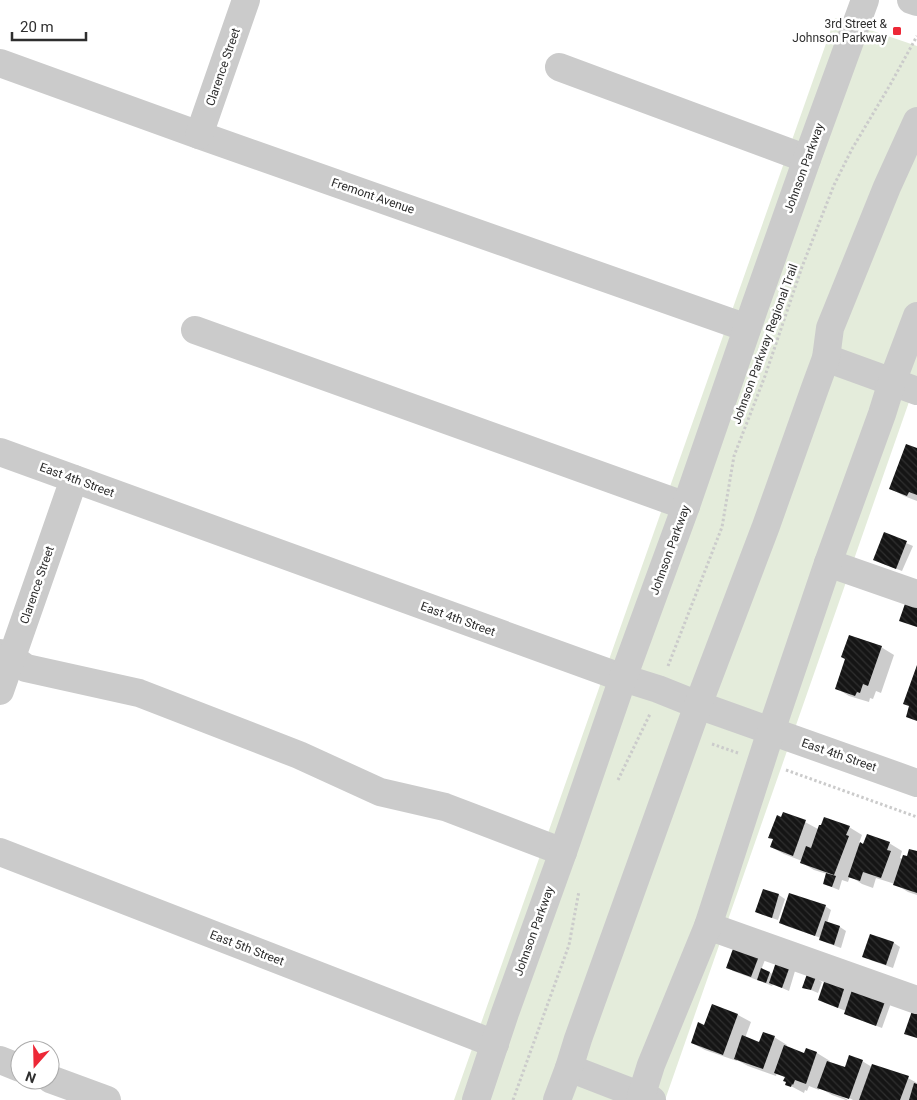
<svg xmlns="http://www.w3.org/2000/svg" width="917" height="1100" viewBox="0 0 917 1100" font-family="Roboto,sans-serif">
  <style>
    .green { fill: #e4ecdb }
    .shadow { fill: #0003 }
    .building { fill: url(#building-back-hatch) }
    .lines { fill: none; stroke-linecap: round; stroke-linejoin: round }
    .path { stroke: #cbcbcb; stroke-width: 3; stroke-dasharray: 2.5 2.5; stroke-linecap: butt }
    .minor { stroke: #cbcbcb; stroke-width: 28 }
    .poi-dot { fill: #ed2837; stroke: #fff; stroke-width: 2 }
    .labels { text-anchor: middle; stroke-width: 5; stroke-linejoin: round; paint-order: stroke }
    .poi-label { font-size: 12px; fill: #2e2e2e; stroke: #fff; text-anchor: end }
    .street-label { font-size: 12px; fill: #2e2e2e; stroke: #fff }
  </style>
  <defs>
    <pattern id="building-back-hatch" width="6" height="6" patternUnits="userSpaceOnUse" patternTransform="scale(1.25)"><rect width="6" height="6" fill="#151515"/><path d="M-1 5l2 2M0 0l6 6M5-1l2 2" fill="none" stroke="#2f2f2f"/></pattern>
  </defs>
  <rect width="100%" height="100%" fill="#fff"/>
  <path class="green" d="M835 18 917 46V379L665 1100H454Z"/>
  <g class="shadow">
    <path d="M917 449V501L904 496 891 489Z"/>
    <path d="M885 534 913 546 902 571 881 563Z"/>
    <path d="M881 647 894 655 881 693 876 691 873 699 870 698 869 702 849 696 836 688 846 659Z"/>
    <path d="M784 814 805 822 818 829 849 827 862 835 859 843 864 845 889 843 902 851 900 858 903 859 917 853V895L908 892 895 884 876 878 873 888 862 884 850 876 848 882 842 880 839 890 824 884 827 874 814 870 801 862 802 861 784 854 771 847Z"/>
    <path d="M764 890 779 895 785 899 778 920 763 915 757 912Z"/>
    <path d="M825 906 831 910 827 923 840 927 846 931 841 948 827 943 821 940V938L786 926 780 922Z"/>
    <path d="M894 943 900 947 893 968 870 960 864 956Z"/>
    <path d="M735 948 765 960 761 970 773 974 777 963 795 971 789 991 773 984 772 986 765 983 757 979V980L733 971 727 967Z"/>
    <path d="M816 978 822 982 818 993 804 987Z"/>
    <path d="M845 987 891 1003 882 1028 852 1017 845 1013 846 1011 825 1003 819 1000Z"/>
    <path d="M712 1005 738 1015 751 1022 745 1038 760 1043 774 1037 787 1045 786 1048 805 1054 807 1049 817 1053 830 1061 829 1063 846 1068 862 1061 872 1067 908 1078 917 1083V1100H853L844 1095 843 1097 848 1100H846L832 1095 820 1088 819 1090 809 1086 807 1091 805 1090 804 1093 787 1084 786 1078 777 1073 776 1076 748 1066 737 1060V1061L705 1050 692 1043 705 1026Z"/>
  </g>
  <g class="building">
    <path d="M906 444 917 448V495L909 492 907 496 889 489Z"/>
    <path d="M884 532 907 541 896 569 873 560Z"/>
    <path d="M907 598 917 601V627L899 621Z"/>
    <path d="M849 635 882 646 868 686 863 684 860 693 857 692 855 696 835 689 845 659 841 657Z"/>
    <path d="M917 665V721L906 717 909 706 903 704Z"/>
    <path d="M783 812 806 820 793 856 770 847 773 839 768 838 777 815 781 817Z"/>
    <path d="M824 817 850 826 846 835 849 836 834 875 800 863 806 846 811 848 819 825H821Z"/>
    <path d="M867 834 890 842 887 850 891 851 881 878 863 872 860 881 848 877 860 842 863 844Z"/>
    <path d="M909 849 917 851V893L893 885 903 855 907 856Z"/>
    <path d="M826 873 836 876 832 887 823 884Z"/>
    <path d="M763 889 779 894 772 918 755 912Z"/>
    <path d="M789 893 826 905 815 936 779 923Z"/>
    <path d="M825 921 840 926 834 945 819 940Z"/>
    <path d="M870 934 894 942 886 965 862 957Z"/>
    <path d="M734 946 759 956 751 977 726 968Z"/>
    <path d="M776 962 790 966 782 988 769 983Z"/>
    <path d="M761 968 770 972 766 983 757 980Z"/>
    <path d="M807 974 816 977 811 990 802 988Z"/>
    <path d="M825 979 845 986 838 1008 818 1000Z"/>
    <path d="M853 987 886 999 876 1026 844 1014Z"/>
    <path d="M712 1004 738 1014 723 1055 691 1043 698 1022 704 1025Z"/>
    <path d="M912 1011 917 1013V1038L904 1034Z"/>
    <path d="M763 1032 775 1036 763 1069 734 1059 742 1035 759 1042Z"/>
    <path d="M784 1045 804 1053 806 1048 817 1052 806 1084 795 1080 793 1085 792 1084 791 1087 785 1085 786 1082 783 1081 785 1077 774 1073Z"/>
    <path d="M849 1055 863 1060 849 1099 817 1088 827 1061 845 1067Z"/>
    <path d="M872 1064 909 1076 900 1100H859Z"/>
    <path d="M914 1083 917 1084V1100H909Z"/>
  </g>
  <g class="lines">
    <g class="path">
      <path d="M668 666 722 527 734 456 765 376 802 267 834 185 852 149 890 85 917 36"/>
      <path d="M712 744 738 753"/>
      <path d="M786 770 917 817"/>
      <path d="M618 780 650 714"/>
      <path d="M513 1100 569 945 579 891"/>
    </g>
    <g class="minor">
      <path d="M911 0 917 2"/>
      <path d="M0 63 199 135 747 328"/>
      <path d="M559 67 807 159"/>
      <path d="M199 135 246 0"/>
      <path d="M195 330 686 506"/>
      <path d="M826 358 917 391"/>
      <path d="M0 452 623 678 658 689 698 705 917 783"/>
      <path d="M828 563 917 594"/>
      <path d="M0 653 12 658 26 668 139 693 299 755 380 792 445 807 563 852"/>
      <path d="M0 691 74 479"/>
      <path d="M0 852 495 1044"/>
      <path d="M708 926 917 1000"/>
      <path d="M0 1060 20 1068"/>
      <path d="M569 1068 652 1100"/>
      <path d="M50 1079 107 1100"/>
      <path d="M476 1100 505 1013 563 852 623 678 686 506 755 306 807 159 865 0"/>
      <path d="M557 1100 569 1068 578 1039 698 705 766 526 815 388 826 358 830 328 887 187 917 121"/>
      <path d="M640 1100 651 1065 708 926 771 731 828 563 882 414 892 382 917 316"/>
    </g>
  </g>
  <rect class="poi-dot" x="892" y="26" width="10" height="10" rx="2.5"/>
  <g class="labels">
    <g class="poi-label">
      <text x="887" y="28">3rd Street &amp;<tspan x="887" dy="14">Johnson Parkway</tspan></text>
    </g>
    <g class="street-label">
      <text transform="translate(223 67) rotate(-71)" y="4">Clarence Street</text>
      <text transform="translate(804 168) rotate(-70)" y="4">Johnson Parkway</text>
      <text transform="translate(373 196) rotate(19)" y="4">Fremont Avenue</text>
      <text transform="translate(765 344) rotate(-70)" y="4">Johnson Parkway Regional Trail</text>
      <text transform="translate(77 480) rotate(20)" y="4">East 4th Street</text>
      <text transform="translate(670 550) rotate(-70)" y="4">Johnson Parkway</text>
      <text transform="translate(37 585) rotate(-71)" y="4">Clarence Street</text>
      <text transform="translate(458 619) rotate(20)" y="4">East 4th Street</text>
      <text transform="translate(839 755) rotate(19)" y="4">East 4th Street</text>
      <text transform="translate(534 931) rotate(-70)" y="4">Johnson Parkway</text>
      <text transform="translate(247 948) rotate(21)" y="4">East 5th Street</text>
    </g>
  </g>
  <g transform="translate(35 1065) rotate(200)"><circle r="24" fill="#ffffff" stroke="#ababab"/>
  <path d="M0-4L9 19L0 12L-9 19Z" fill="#ed2837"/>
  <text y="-8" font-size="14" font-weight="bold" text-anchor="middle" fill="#2e2e2e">N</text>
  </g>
  <path d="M12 32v8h74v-8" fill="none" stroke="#2e2e2e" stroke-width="2.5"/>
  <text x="20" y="32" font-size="15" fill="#2e2e2e" stroke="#ffffff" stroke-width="4" paint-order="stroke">20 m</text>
</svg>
